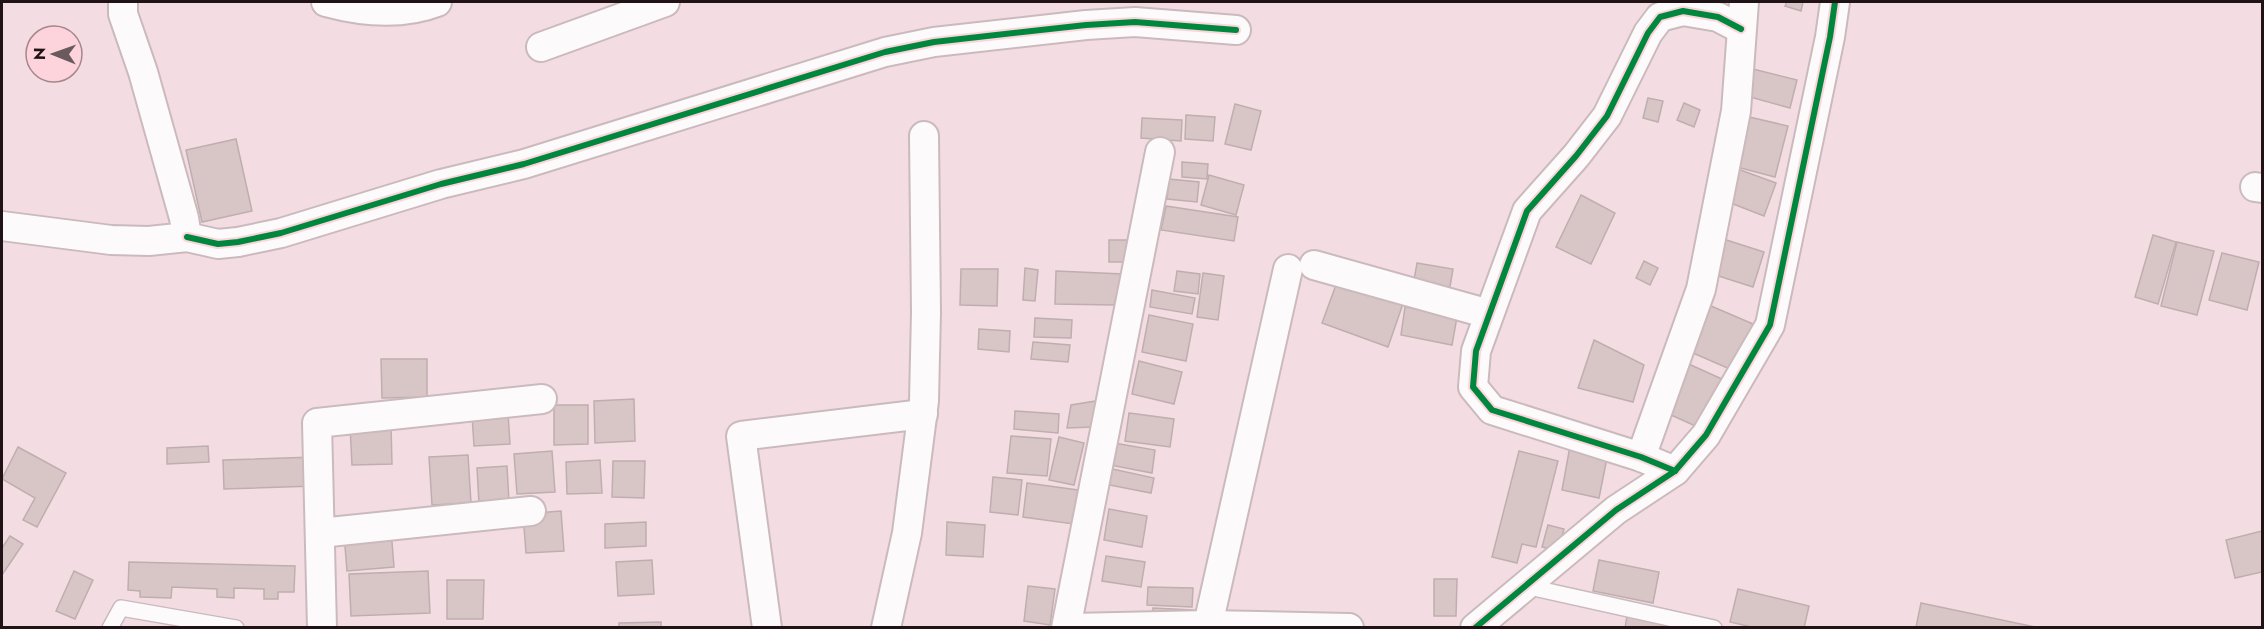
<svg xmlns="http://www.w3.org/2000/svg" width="2264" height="629" viewBox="0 0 2264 629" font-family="Jost,sans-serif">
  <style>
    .building { fill: #d8c6c7; stroke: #bfaeaf; stroke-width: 1.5 }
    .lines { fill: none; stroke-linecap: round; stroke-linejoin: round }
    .service-casing { stroke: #cbbabd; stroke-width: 18 }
    .minor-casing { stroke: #cbbabd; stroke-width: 32 }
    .service { stroke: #fdfafb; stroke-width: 15 }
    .minor { stroke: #fdfafb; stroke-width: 28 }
    .cycleway-casing { stroke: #fdd4dc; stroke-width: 10 }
    .cycleway { stroke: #00873e; stroke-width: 6 }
  </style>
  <rect width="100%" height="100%" fill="#f4dde2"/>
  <g class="building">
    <path d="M1787 2H1803L1801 11 1785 6Z"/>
    <path d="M1745 67 1797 80 1790 108 1739 94Z"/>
    <path d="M1648 98 1663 101 1658 122 1643 118Z"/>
    <path d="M1684 103 1700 110 1694 127 1677 120Z"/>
    <path d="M1235 104 1261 111 1251 150 1225 144Z"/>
    <path d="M1186 115 1215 117 1213 141 1185 139Z"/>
    <path d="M1745 116 1788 126 1775 177 1733 166Z"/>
    <path d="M1142 118 1182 120 1181 141 1141 138Z"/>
    <path d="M236 139 252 211 202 222 186 150Z"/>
    <path d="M1182 162 1208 164 1207 179 1182 177Z"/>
    <path d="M1735 168 1776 183 1764 216 1723 200Z"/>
    <path d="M1209 175 1244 185 1236 215 1201 205Z"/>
    <path d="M1169 179 1199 182 1197 202 1167 199Z"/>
    <path d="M1581 195 1615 213 1591 264 1556 247Z"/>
    <path d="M1166 206 1238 217 1234 241 1161 230Z"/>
    <path d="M2153 235 2176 242 2158 304 2135 297Z"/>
    <path d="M1717 237 1764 252 1753 287 1706 272Z"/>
    <rect x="1109" y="240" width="20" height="22"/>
    <path d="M2177 242 2214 251 2197 315 2161 306Z"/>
    <path d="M2222 253 2259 262 2247 310 2209 300Z"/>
    <path d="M1644 261 1658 268 1650 285 1636 278Z"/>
    <path d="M1417 263 1453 269 1448 298 1412 291Z"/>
    <path d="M1025 268 1038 270 1035 301 1023 300Z"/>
    <path d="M961 269H998L997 306 960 305Z"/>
    <path d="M1056 271 1123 274 1114 305 1055 304Z"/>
    <path d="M1177 271 1200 274 1198 294 1174 291Z"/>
    <path d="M1203 273 1224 276 1218 320 1197 317Z"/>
    <path d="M1340 274 1405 298 1388 347 1322 323Z"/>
    <path d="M1152 290 1195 298 1192 314 1150 307Z"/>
    <path d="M1704 303 1753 324 1732 370 1684 349Z"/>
    <path d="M1405 307 1457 317 1452 345 1401 335Z"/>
    <path d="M1149 315 1193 324 1186 361 1142 352Z"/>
    <path d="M1035 318 1072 320 1071 338 1034 337Z"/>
    <path d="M979 329 1010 331 1009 352 978 349Z"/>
    <path d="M1594 340 1644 365 1633 402 1578 388Z"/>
    <path d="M1033 342 1070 345 1068 362 1031 359Z"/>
    <path d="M381 359H427V397L382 398Z"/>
    <path d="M1139 361 1182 372 1174 404 1132 394Z"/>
    <path d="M1682 361 1724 380 1702 429 1660 410Z"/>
    <path d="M634 399 635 441 595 443 594 401Z"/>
    <path d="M1096 401 1095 427 1067 428 1071 405Z"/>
    <path d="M554 405H588V444L554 445Z"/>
    <path d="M1015 411 1059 414 1058 433 1014 429Z"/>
    <path d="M508 413 510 444 474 446 472 415Z"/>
    <path d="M1129 413 1174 419 1170 447 1125 441Z"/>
    <path d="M391 424 392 464 352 465 350 426Z"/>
    <path d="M1011 436 1051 439 1047 476 1007 473Z"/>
    <path d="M1059 437 1084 443 1074 485 1049 480Z"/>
    <path d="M1114 443 1155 450 1152 473 1110 465Z"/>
    <path d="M208 446 209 462 167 464V448Z"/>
    <path d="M1570 446 1608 453 1599 498 1562 490Z"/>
    <path d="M18 447 66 473 37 527 23 520 35 498 2 479Z"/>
    <path d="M552 451 555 492 517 494 514 454Z"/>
    <path d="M1519 451 1558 461 1536 547 1522 544 1517 563 1492 557Z"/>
    <path d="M468 455 471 503 432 505 429 457Z"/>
    <path d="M314 457V486L224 489 223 460Z"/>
    <path d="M600 460 602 493 567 494 566 462Z"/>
    <path d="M613 461H645L644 498 612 497Z"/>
    <path d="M507 466 509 502 479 504 477 468Z"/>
    <path d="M1108 468 1154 478 1151 493 1104 484Z"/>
    <path d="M993 477 1022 480 1018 515 990 512Z"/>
    <path d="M1027 483 1085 491 1081 525 1023 517Z"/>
    <path d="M1109 509 1147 516 1142 547 1104 540Z"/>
    <path d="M561 511 564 551 526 553 523 514Z"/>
    <path d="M646 522V546L605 548V524Z"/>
    <path d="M947 522 985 525 983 557 946 555Z"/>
    <path d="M1548 525 1564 529 1558 551 1542 547Z"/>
    <path d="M391 530 394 567 347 571 344 534Z"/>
    <path d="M2262 531V572L2235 578 2226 540Z"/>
    <path d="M10 536 23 544 2 575V548Z"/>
    <path d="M1106 556 1145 562 1141 587 1102 581Z"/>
    <path d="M652 560 654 594 618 596 616 562Z"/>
    <path d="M1599 560 1659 572 1653 603 1593 591Z"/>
    <path d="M129 562 295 566 294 592H278V599H264V589L234 588V598L217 597V589L172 587 171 598 140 597V591L128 590Z"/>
    <path d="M74 571 93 580 75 619 56 611Z"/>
    <path d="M428 571 430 613 351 616 349 574Z"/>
    <path d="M1434 579H1457L1456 616H1434Z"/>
    <path d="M447 580H484L483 619H447Z"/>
    <path d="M1028 586 1055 589 1050 625 1024 621Z"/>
    <path d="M1148 587 1193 588 1192 607 1147 605Z"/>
    <path d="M1738 589 1809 606 1804 628H1756L1730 622Z"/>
    <path d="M1921 603 2040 628 1916 627Z"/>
    <path d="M1153 608 1192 610 1191 625 1152 623Z"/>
    <path d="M1627 616 1682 628H1625Z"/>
    <path d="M661 622V628H619V623Z"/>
  </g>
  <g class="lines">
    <defs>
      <g id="service">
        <path d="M1525 586 1714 628"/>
        <path d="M110 628 121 608 236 628"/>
      </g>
      <g id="minor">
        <path d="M326 2C363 12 401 16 437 2"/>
        <path d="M541 47 665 2"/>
        <path d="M2255 187 2262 188"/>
        <path d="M2 226 111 240 149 241 187 237 184 218 143 72 123 14V2"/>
        <path d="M187 237 218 244 238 242 281 233 441 184 524 164 885 52 934 42 1086 25 1135 22 1236 30"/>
        <path d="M1314 265 1489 314"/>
        <path d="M1641 457 1701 289 1736 111 1744 2"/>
        <path d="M1675 471 1641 457 1492 410 1473 387 1476 351 1527 211 1576 156 1607 116 1648 33 1660 17 1683 11 1718 17 1741 29"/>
        <path d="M320 533 531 511"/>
        <path d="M1208 625 1288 269"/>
        <path d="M322 628 317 423 542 399"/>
        <path d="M767 628 741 436 923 414"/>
        <path d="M886 628 907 533 924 401 926 312 924 136"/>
        <path d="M1066 628 1160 152"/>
        <path d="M1071 628 1208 625 1349 628"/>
        <path d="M1475 628 1616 510 1675 471 1706 435 1770 325 1830 37 1835 2"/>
      </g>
    </defs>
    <use href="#service" class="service-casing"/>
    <use href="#minor" class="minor-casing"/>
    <use href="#service" class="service"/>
    <use href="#minor" class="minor"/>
    <defs>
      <g id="cycleway">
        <path d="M187 237 218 244 238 242 281 233 441 184 524 164 885 52 934 42 1086 25 1135 22 1236 30"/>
        <path d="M1675 471 1641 457 1492 410 1473 387 1476 351 1527 211 1576 156 1607 116 1648 33 1660 17 1683 11 1718 17 1741 29"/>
        <path d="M1475 628 1616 510 1675 471 1706 435 1770 325 1830 37 1835 2"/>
      </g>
    </defs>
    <use href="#cycleway" class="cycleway-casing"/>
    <use href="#cycleway" class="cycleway"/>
  </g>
  <rect width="2264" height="629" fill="none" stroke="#201215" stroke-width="6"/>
  <g transform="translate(54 54) rotate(271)"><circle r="28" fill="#fdd4dc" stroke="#a5868c" stroke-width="1.5"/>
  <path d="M0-4.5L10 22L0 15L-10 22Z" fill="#6a595d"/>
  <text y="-9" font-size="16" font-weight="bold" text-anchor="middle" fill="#201215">N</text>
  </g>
</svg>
